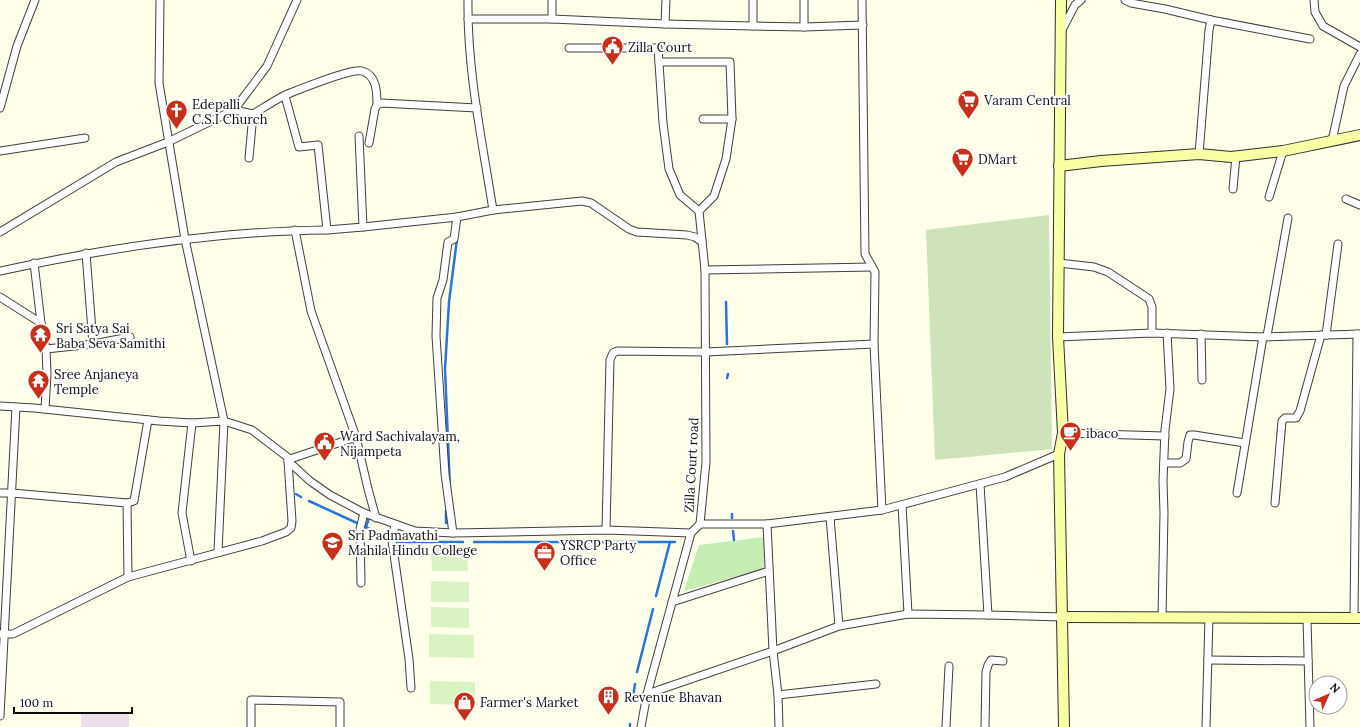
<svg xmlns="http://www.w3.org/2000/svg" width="1360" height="727" viewBox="0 0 1360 727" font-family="Lora,serif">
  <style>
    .industrial { fill: #ecdfeb }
    .green { fill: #c5edb1 }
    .cemetery { fill: #cee3ba }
    .pitch { fill: #daf3c3 }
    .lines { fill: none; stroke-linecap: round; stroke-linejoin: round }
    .stream { stroke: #2a74da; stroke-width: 2.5 }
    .street-casing { stroke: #3f3f3f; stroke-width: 9 }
    .secondary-casing { stroke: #2e2e2e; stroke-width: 12 }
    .street { stroke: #fff; stroke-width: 7 }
    .secondary { stroke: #f9ffa5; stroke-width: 10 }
    .labels { text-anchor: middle; stroke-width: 4; stroke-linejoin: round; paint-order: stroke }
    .poi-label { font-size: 13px; fill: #0c0c0c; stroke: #fff; text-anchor: start }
    .street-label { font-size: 13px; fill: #0c0c0c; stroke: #fff }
  </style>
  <rect width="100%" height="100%" fill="#ffffea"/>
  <rect class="industrial" x="81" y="712" width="48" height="15"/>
  <path class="green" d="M764 537V569L684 591 699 545Z"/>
  <path class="cemetery" d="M1049 215 1052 449 935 460 926 230Z"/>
  <g class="pitch">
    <path d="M431 549H467L468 571H432Z"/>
    <path d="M431 581 469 582V602H431Z"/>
    <path d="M431 607 469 608V628L431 627Z"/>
    <path d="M429 634 474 635V658L429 657Z"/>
    <path d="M430 681 475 682V705L430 704Z"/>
  </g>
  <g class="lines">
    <g class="stream">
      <path d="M726 302 727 344"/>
      <path d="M727 378 728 374"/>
      <path d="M450 489 445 369 449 302 457 239"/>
      <path d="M296 494 301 497"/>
      <path d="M309 501 357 523"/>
      <path d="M446 511V523"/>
      <path d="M732 514V518"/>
      <path d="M365 527 372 530"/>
      <path d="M366 527 369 518"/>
      <path d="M375 531 381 534"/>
      <path d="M733 531 734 540"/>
      <path d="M384 536 390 539"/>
      <path d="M396 542H463"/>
      <path d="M474 542H675"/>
      <path d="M656 596 670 542"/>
      <path d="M637 672 653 609"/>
      <path d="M633 697 635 684"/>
      <path d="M630 726V724"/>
    </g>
    <defs>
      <g id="street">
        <path d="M160 0 159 83 185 239 224 421 252 430 290 459 288 461 310 481 330 495 364 513 415 531 453 533 606 530 691 533"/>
        <path d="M468 0C467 70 482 140 493 210"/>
        <path d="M753 0V26"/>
        <path d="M804 0V27"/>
        <path d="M862 0 865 254 875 272 874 344 882 510"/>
        <path d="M1125 0 1131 3 1165 9 1211 20"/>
        <path d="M1314 0 1315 12 1323 26 1360 47"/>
        <path d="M468 19H552L665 24 753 26 804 27 863 25"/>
        <path d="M552 19V0"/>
        <path d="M665 24 666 0"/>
        <path d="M1062 30 1075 5 1081 0"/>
        <path d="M569 48H658L663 123 669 169 680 195 699 211"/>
        <path d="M285 96 299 147 318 145 327 230 363 227 359 136"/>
        <path d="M0 108 17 46 35 0"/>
        <path d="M234 110 253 114 249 158"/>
        <path d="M253 114C263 108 274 101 285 95 298 90 351 68 362 71 377 75 377 93 377 105"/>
        <path d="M703 119H732"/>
        <path d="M1332 141 1344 86 1360 54"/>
        <path d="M369 143 375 109 377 105 381 103 477 108"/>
        <path d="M0 151 85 138"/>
        <path d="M1199 154 1209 30 1211 20 1310 39"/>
        <path d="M1233 189 1236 156"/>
        <path d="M1269 197 1283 151"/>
        <path d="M1346 199 1360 205"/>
        <path d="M363 227 457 217 493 210 582 201 591 203 629 229 637 232 687 235 695 237 702 242"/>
        <path d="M295 230 311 311 356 437 368 489 376 518"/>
        <path d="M0 232 116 162 168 142 234 110 267 66 297 0"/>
        <path d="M86 253 93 344 130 337"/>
        <path d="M34 263 41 323 46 349 47 374 45 409"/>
        <path d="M1059 263 1094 267 1108 272 1143 295 1149 299 1152 307V333"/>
        <path d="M705 270 872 267"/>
        <path d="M0 271C107 248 217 231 327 230"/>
        <path d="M0 297 41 323"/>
        <path d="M1201 334 1202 380"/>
        <path d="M1326 335 1338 244"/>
        <path d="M1267 336 1288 218"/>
        <path d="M1058 337 1152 333 1263 337 1360 334"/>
        <path d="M46 349 93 344"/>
        <path d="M0 406 34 408 159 421 192 423 224 421 218 552"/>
        <path d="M1063 433 1165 436"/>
        <path d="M290 459 356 437"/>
        <path d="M1164 463H1180L1186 459 1188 442 1190 435H1194L1245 443"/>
        <path d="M0 493H12L127 503 128 577 13 634H0"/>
        <path d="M1237 493 1263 337"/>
        <path d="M127 503 134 501 148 420"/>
        <path d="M1275 503 1282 421 1285 418H1296L1300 411 1321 335"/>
        <path d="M902 505 908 614"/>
        <path d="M830 517 839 626"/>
        <path d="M700 524H767L882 510 1005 477 1059 454"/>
        <path d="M767 524 773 651 778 695 779 727"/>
        <path d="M395 525 392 541 409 659 411 688"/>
        <path d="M606 530 610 360 613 353 617 351 706 352 874 344"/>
        <path d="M453 533 445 474 436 336 437 298 443 280 448 242 454 239 457 217"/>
        <path d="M191 561 182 513 192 423"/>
        <path d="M128 577 262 541 286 532 291 528 292 521 288 461"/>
        <path d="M361 583 360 529 364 513"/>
        <path d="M672 602 769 571"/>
        <path d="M988 615 1063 617"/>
        <path d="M1162 618 1164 513 1163 481 1165 430 1170 389 1167 333"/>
        <path d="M1354 618 1357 334"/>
        <path d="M1307 619 1310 727"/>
        <path d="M1208 660 1308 661"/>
        <path d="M647 694 773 651 839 626 908 614 988 615 980 484"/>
        <path d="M778 695 876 684"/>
        <path d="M0 716 16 407"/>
        <path d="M251 727V700L340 702V727"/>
        <path d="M641 727 647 694 691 533 700 524 706 462 705 270 699 211 714 196 726 159 732 119 730 62H659"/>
        <path d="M946 727 949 666"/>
        <path d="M985 727 986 672 988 665 991 660 1003 661"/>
        <path d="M1206 727 1209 617"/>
      </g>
      <g id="secondary">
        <path d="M1061 0 1058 337 1063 433 1059 454 1064 727"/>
        <path d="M1059 166 1101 161 1199 154 1231 157 1283 151 1360 135"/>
        <path d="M1063 617 1360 618"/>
      </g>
    </defs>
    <use href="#street" class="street-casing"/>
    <use href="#secondary" class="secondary-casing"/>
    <use href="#street" class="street"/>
    <use href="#secondary" class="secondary"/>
  </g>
  <defs>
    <symbol id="civic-pin" viewBox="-11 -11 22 30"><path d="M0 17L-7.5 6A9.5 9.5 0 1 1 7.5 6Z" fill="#c82f18" stroke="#fff"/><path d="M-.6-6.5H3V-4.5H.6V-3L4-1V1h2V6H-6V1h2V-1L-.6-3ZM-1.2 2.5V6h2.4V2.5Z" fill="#fff"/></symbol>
    <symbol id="supermarket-pin" viewBox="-11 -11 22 30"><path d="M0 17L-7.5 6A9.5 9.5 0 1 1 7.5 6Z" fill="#c82f18" stroke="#fff"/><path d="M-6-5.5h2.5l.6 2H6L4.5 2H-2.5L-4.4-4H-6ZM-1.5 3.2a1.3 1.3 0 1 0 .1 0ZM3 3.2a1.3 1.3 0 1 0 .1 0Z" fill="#fff"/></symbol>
    <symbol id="church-pin" viewBox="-11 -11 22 30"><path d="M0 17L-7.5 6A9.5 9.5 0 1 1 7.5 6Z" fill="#c82f18" stroke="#fff"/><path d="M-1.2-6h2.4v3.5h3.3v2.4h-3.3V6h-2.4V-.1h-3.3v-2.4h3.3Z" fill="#fff"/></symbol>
    <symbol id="temple-pin" viewBox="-11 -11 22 30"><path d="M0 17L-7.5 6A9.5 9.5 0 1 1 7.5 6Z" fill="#c82f18" stroke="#fff"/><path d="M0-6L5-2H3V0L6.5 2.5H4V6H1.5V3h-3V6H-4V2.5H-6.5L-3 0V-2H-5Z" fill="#fff"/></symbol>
    <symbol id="cafe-pin" viewBox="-11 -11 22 30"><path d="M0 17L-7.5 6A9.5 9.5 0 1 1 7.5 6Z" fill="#c82f18" stroke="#fff"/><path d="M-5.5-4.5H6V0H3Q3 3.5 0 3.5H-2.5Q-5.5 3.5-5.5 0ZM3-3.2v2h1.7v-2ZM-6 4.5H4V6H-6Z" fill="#fff"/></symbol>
    <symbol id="university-pin" viewBox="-11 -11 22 30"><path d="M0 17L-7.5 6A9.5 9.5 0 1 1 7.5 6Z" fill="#c82f18" stroke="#fff"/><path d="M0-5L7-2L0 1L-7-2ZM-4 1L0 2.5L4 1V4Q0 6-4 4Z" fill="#fff"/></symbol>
    <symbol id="office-pin" viewBox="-11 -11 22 30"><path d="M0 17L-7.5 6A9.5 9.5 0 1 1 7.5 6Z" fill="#c82f18" stroke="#fff"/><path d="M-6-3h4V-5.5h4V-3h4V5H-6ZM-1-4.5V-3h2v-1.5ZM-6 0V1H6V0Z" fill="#fff"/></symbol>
    <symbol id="building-pin" viewBox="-11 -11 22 30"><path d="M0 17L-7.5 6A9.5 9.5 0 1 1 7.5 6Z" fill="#c82f18" stroke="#fff"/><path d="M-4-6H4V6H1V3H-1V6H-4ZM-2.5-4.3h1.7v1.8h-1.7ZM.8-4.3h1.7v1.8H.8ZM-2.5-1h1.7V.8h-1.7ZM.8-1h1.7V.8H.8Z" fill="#fff"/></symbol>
    <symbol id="shop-pin" viewBox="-11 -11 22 30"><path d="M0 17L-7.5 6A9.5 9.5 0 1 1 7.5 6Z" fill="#c82f18" stroke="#fff"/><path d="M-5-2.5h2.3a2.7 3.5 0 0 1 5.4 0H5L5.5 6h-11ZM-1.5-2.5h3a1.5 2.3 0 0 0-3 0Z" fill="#fff"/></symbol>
  </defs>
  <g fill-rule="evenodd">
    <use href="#civic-pin" x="600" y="34" width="25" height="34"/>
    <use href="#supermarket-pin" x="956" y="88" width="25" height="34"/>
    <use href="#church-pin" x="164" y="98" width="25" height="34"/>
    <use href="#supermarket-pin" x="950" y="146" width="25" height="34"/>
    <use href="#temple-pin" x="28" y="322" width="25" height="34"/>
    <use href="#temple-pin" x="26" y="368" width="25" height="34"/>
    <use href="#cafe-pin" x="1058" y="420" width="25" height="34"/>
    <use href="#civic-pin" x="312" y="430" width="25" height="34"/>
    <use href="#university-pin" x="320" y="530" width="25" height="34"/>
    <use href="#office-pin" x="532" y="540" width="25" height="34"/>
    <use href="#building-pin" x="596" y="684" width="25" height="34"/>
    <use href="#shop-pin" x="452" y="690" width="25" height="34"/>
  </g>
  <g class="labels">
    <g class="poi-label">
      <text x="628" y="52">Zilla Court</text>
      <text x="984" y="105">Varam Central</text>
      <text x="192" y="109">Edepalli<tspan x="192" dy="15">C.S.I Church</tspan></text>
      <text x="978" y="164">DMart</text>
      <text x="56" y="333">Sri Satya Sai<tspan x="56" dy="15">Baba Seva Samithi</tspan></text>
      <text x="54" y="379">Sree Anjaneya<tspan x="54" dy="15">Temple</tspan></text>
      <text x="1086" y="438">ibaco</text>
      <text x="340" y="441">Ward Sachivalayam,<tspan x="340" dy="15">Nijampeta</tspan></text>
      <text x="348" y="540">Sri Padmavathi<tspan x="348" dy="15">Mahila Hindu College</tspan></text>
      <text x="560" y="550">YSRCP Party<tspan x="560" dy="15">Office</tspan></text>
      <text x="624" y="702">Revenue Bhavan</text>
      <text x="480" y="707">Farmer's Market</text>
    </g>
    <g class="street-label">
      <text transform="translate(691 465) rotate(-87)" y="5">Zilla Court road</text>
    </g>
  </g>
  <g transform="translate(1328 695) rotate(45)"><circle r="19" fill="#ffffff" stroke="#9e9e9e"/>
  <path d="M0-3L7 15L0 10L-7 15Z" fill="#c82f18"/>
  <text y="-6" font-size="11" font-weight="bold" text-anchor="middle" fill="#0c0c0c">N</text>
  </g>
  <path d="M14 707v6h118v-6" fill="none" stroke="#0c0c0c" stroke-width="2"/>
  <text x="20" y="707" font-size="12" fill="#0c0c0c" stroke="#ffffff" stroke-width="3" paint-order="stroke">100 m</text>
</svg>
